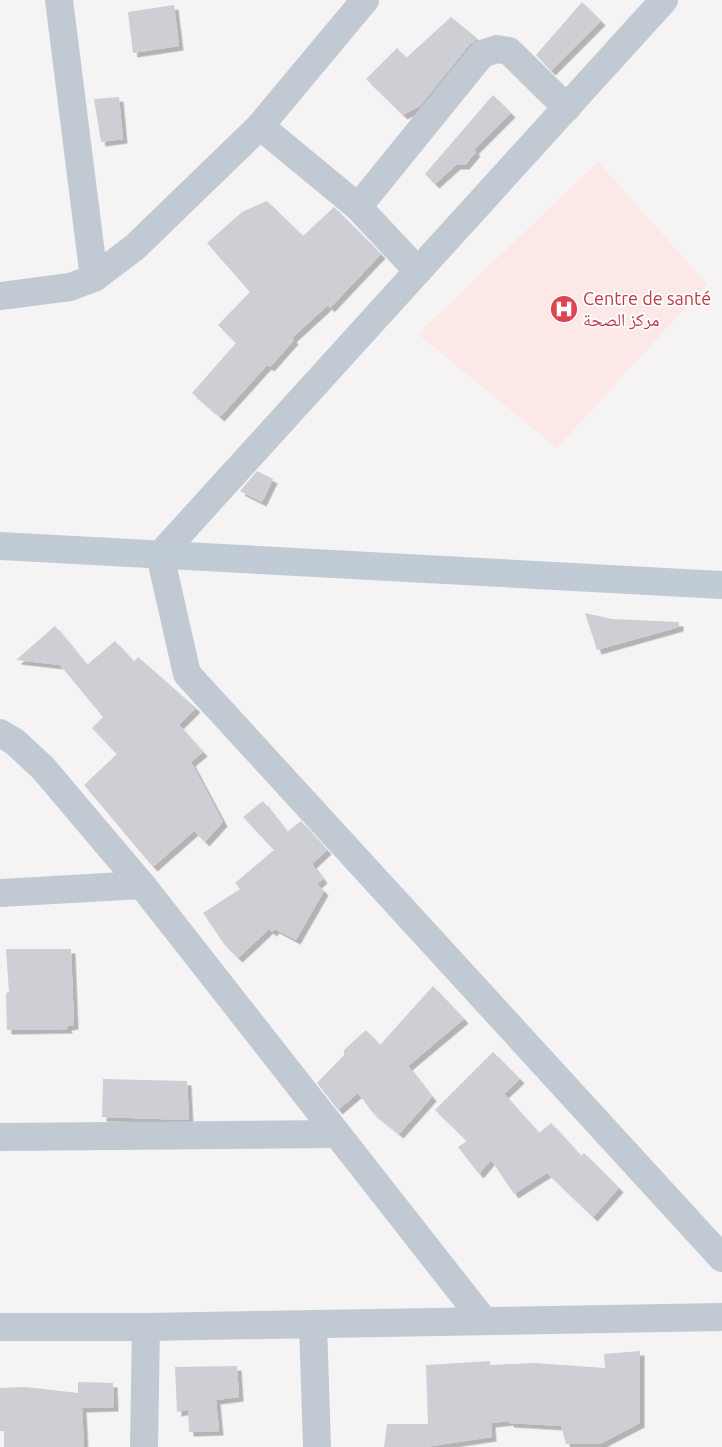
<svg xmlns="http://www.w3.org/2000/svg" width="722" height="1447" viewBox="0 0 722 1447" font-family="Ubuntu,'Noto Naskh Arabic',sans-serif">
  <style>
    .medical { fill: #fce8e6 }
    .building { fill: #cdcfd5; filter: url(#shadow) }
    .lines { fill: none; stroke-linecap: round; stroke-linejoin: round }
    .street { stroke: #c1cad2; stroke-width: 28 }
    .secondary { stroke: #c1cbd6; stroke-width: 28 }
    .labels { text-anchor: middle; stroke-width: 4; stroke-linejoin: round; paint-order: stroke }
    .health-label { font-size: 18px; fill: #be3a42; stroke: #fff; text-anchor: start }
  </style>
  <defs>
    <filter id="shadow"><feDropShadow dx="4.5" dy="4.5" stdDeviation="0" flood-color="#0004"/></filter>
  </defs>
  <rect width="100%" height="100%" fill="#f5f3f3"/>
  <path class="medical" d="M598 162 707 284 557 448 418 334Z"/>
  <g class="building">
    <path d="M582 2 601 21 551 71 536 55Z"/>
    <path d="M174 5 179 46 133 53 128 12Z"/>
    <path d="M451 17 478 39 470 44 420 106 403 115 366 79 397 48 406 58Z"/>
    <path d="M493 95 511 113 474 150 476 152 465 165H456L435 184 425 174Z"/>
    <path d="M119 97 123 139 101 142 94 99Z"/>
    <path d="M267 201 303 236 334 207 381 254 330 308 328 305 292 338 294 340 270 367 267 365 220 417 192 393 236 343 218 325 250 292 207 243 242 212Z"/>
    <path d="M257 471 273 479 262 502 240 491Z"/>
    <path d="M585 613 612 619 679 622V627L597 650Z"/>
    <path d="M55 626 87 665 115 641 134 662 138 657 196 708 179 725 203 752 191 762 223 822 205 842 194 831 153 867 84 785 117 754 92 728 103 717 60 665 16 660Z"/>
    <path d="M263 801 287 832 301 821 327 850 312 864 323 879 317 884 324 891 296 940 275 929 272 932 269 929 238 958 224 944 203 913 240 889 235 883 274 850 243 817Z"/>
    <path d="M6 949H71L74 1025 67 1026 68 1029 7 1030 6 993 9 992Z"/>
    <path d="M433 986 464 1019 408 1066 432 1097 399 1134 373 1113 358 1093 338 1110 317 1083 344 1055V1050L366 1030 380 1045Z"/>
    <path d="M493 1052 520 1079 504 1094 539 1133 551 1123 581 1156 584 1153 619 1188 593 1217 547 1173 514 1194 491 1160 479 1174 458 1147 467 1141 435 1110Z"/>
    <path d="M103 1079 187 1081 189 1120 102 1117Z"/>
    <path d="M640 1351V1423L600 1444H566L561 1426 509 1423V1421L491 1423 492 1437 425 1447H384L387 1424H428L426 1365 490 1361V1365L535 1363 605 1368 604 1354Z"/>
    <path d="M237 1366 239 1397 216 1400 219 1431 189 1432 188 1410 177 1412 175 1367Z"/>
    <path d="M78 1382 113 1383 114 1407 82 1408 84 1447H4V1431H0V1388L25 1387 78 1393Z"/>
  </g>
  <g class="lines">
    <g class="street">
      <path d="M59 0 94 278"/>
      <path d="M664 0 160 555 187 674 722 1258"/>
      <path d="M358 207 260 126 365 0"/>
      <path d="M418 271 358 207 482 54 497 49 509 51 567 108"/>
      <path d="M0 296 70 287 94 278 135 247 260 126"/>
      <path d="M0 733 15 742 43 768 142 885 484 1321"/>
      <path d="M0 893 142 885"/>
      <path d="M0 1137 335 1134"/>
      <path d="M313 1324 317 1447"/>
      <path d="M0 1327H146L722 1317"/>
      <path d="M144 1447 146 1327"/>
    </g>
    <path class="secondary" d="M0 546 722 585"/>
  </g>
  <defs>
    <symbol id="hospital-disc" viewBox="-11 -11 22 22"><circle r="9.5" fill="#e0444e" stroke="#fff"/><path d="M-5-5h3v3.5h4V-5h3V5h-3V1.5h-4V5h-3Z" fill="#fff"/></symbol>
  </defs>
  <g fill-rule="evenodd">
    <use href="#hospital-disc" x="548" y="293" width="32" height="32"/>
  </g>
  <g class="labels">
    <g class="health-label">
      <text x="583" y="305">Centre de santé<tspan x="583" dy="21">مركز الصحة</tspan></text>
    </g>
  </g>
</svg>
